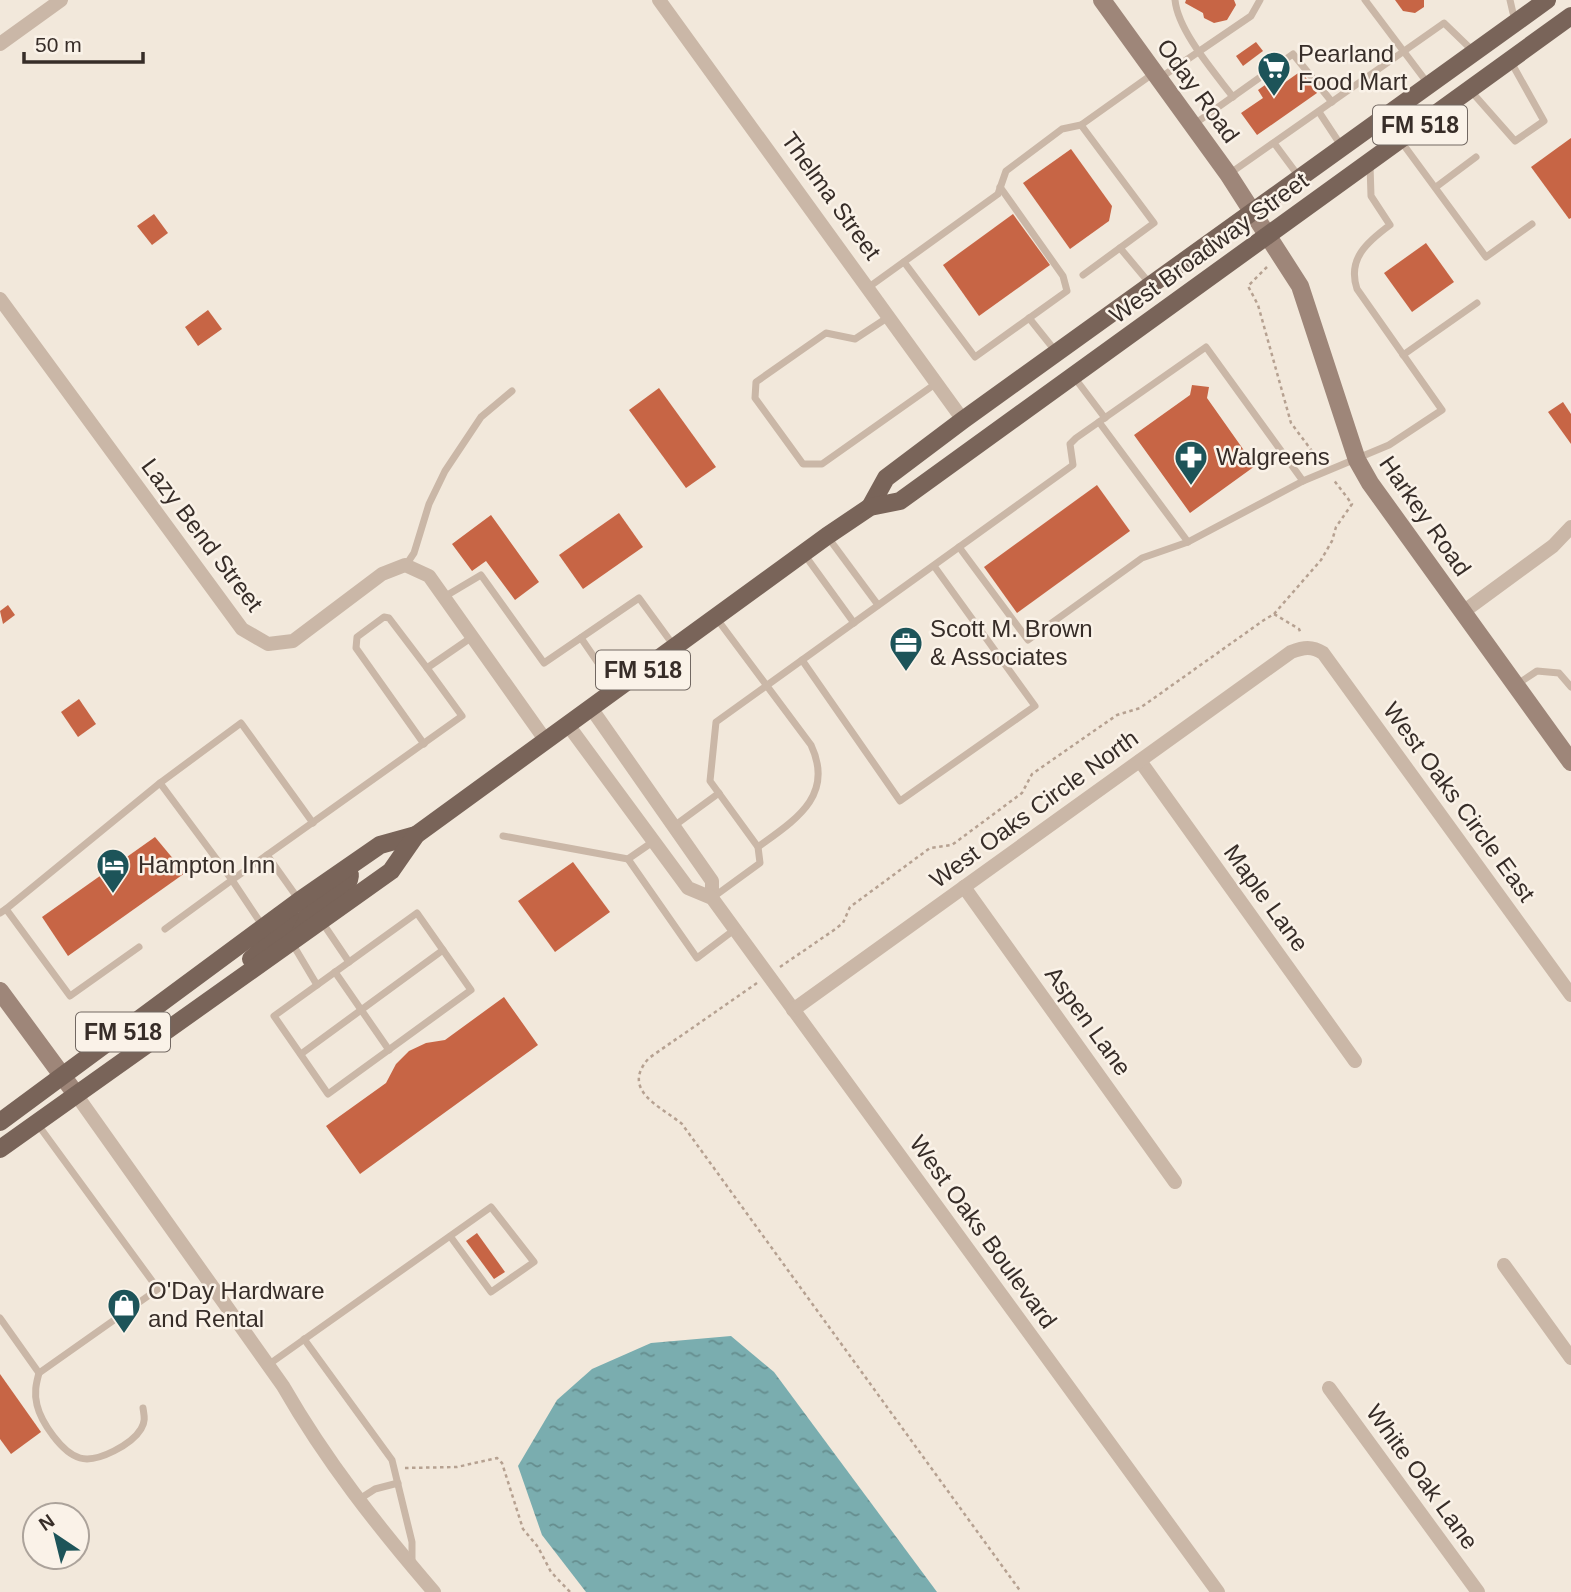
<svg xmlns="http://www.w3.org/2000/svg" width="1571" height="1592" viewBox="0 0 1571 1592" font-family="Arial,sans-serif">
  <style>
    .water { fill: url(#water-ripples) }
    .building { fill: #c76545 }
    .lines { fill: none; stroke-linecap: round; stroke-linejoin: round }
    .path { stroke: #b6a191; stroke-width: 2.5; stroke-dasharray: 3.5 3.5; stroke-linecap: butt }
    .lane { stroke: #cab7a7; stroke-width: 7 }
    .street { stroke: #cab7a7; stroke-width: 14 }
    .secondary { stroke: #9e8679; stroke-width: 18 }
    .primary { stroke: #796459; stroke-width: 18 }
    .labels { text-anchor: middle; stroke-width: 5; stroke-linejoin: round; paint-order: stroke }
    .shield { fill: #faf2e8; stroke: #726862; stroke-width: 2 }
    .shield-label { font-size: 23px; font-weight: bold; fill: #372d28 }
    .poi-label { font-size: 24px; fill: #372d28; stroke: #faf2e8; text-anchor: start }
    .street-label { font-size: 24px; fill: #372d28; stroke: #faf2e8 }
  </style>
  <defs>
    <pattern id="water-ripples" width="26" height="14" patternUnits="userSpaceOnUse" patternTransform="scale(1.75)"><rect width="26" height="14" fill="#7aadaf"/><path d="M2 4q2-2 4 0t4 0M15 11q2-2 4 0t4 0" fill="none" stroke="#658d8e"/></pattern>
  </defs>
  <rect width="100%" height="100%" fill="#f2e8db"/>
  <path class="water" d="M731 1336 774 1372 937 1592H586L542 1535 518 1466 557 1400 592 1369 651 1343Z"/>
  <g class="building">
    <path d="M1186 0H1234L1236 5 1227 20 1214 23 1204 18 1203 13 1185 3Z"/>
    <path d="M1395 0H1424V7L1415 13 1403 11Z"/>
    <path d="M1256 42 1263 51 1243 66 1236 56Z"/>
    <path d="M1301 71 1317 93 1257 135 1241 113 1263 98 1258 90 1272 80 1277 88Z"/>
    <path d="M1571 138V218L1569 219 1531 167Z"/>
    <path d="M1071 149 1112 206 1109 221 1070 249 1023 183Z"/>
    <path d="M154 214 168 233 152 245 137 226Z"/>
    <path d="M1013 214 1050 265 979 316 943 265Z"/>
    <path d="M1426 243 1454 282 1412 312 1384 273Z"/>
    <path d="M208 310 222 329 198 346 185 327Z"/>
    <path d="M1192 385 1209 387 1207 398 1255 466 1190 513 1134 435 1190 395Z"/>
    <path d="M659 388 716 467 686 488 629 410Z"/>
    <path d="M1563 402 1571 414V444L1548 412Z"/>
    <path d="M1097 485 1130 531 1017 613 984 567Z"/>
    <path d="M619 513 643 547 583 589 559 555Z"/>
    <path d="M491 515 539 582 515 600 486 561 472 571 452 544Z"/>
    <path d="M8 605 15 615 3 624 0 611Z"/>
    <path d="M79 699 96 724 78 737 61 712Z"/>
    <path d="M155 837 185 873 68 956 42 917Z"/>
    <path d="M573 862 610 912 555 952 518 901Z"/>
    <path d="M504 997 538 1045 360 1174 326 1126 386 1083 396 1064 409 1051 426 1043 445 1040Z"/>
    <path d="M477 1233 505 1272 494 1279 466 1241Z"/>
    <path d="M0 1374 41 1432 11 1454 0 1439Z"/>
  </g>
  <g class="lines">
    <g class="path">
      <path d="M1267 267 1248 286 1258 305 1291 423 1321 463"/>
      <path d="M1274 614 1321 560 1332 541 1336 527 1352 504 1333 479"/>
      <path d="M780 967 834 930 843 923 850 907 930 848 952 845 1022 793 1032 774 1117 715 1140 708 1264 620 1274 614 1299 629 1301 634"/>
      <path d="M757 983 649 1058C620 1090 660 1106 682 1124L1021 1592"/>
      <path d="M405 1468 457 1467 497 1458 502 1463 523 1529 538 1547 551 1572 570 1592"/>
    </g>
    <g class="lane">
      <path d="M1175 0C1178 31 1214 72 1233 97"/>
      <path d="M1365 0 1429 85"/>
      <path d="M1510 0 1513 13 1521 19"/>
      <path d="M1160 78 1251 16 1260 0"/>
      <path d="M1470 90 1515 141 1544 121 1511 62"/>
      <path d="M1319 112 1342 147"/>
      <path d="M1081 125 1154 223 1083 275"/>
      <path d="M1193 125 1293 54 1332 102"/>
      <path d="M1400 140 1486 257 1532 224"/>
      <path d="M1274 143 1300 178"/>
      <path d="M1229 174 1444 23 1473 51"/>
      <path d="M1436 187 1476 157"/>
      <path d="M1120 248 1151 285"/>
      <path d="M904 262 975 357 1067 291 1063 276 1000 187"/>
      <path d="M869 287 998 194 1006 171 1062 129 1081 125 1154 73"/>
      <path d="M890 316 855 339 826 333 756 382 755 398 803 464H822L938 382"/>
      <path d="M1029 318 1057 353"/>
      <path d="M1403 355 1477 303"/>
      <path d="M1074 377 1105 418"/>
      <path d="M1099 422 1188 542"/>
      <path d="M827 536 878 605"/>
      <path d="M959 547 1028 640 1142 558 1188 542 1303 481 1389 445 1442 410 1357 289C1347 259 1367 242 1390 225L1371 196 1370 165"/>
      <path d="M804 554 854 623"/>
      <path d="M406 565 414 553 429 504 445 471 481 417 512 391"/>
      <path d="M444 597 481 575 544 663 639 598 674 646"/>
      <path d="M717 619 811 745C835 796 795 820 758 847"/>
      <path d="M581 638 616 689"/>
      <path d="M802 660 900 801 1035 706 934 566"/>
      <path d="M1516 685 1537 671 1559 673 1571 687"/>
      <path d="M424 744 356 648 357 637 384 617 389 618 427 668"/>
      <path d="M160 783 241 723 313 823"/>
      <path d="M674 826 719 793"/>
      <path d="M503 836 628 859 654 841"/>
      <path d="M267 855 299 900"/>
      <path d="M628 859 697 958 734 930"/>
      <path d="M712 898 760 863 758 847 710 781 716 722 1073 465 1070 444 1076 438 1206 347 1303 481"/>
      <path d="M6 909 160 783 232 880 165 929"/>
      <path d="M0 913 6 909 70 996 139 947"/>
      <path d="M417 913 471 990 328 1094 274 1016Z"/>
      <path d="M322 922 349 962"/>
      <path d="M264 928 232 880 462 716 427 668 472 637"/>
      <path d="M292 943 317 985"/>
      <path d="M335 972 389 1050"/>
      <path d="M301 1054 443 950"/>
      <path d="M0 1318 39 1373 158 1289 36 1122"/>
      <path d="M304 1339 392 1460 412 1542V1563"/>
      <path d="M268 1365 491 1207 534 1262 491 1292 450 1236"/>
      <path d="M39 1373C36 1384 34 1393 37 1405 41 1422 62 1453 80 1458 98 1463 132 1444 141 1429 146 1421 144 1415 143 1408"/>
      <path d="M358 1500 375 1489 398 1483"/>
    </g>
    <g class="street">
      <path d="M659 0 963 420"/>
      <path d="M0 44 61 0"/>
      <path d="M0 299 242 629 268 644 293 641 382 574 405 565 429 576 546 741"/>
      <path d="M1463 612 1553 546 1571 527"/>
      <path d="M591 708 712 881V898"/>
      <path d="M568 725 688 888 712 898 1218 1592"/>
      <path d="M1140 761 1355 1061"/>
      <path d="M964 887 1175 1182"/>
      <path d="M793 1010 1291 652C1304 647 1312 646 1323 653L1571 995"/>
      <path d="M75 1093 283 1386C326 1461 378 1527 434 1592"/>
      <path d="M1504 1265 1571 1358"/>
      <path d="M1329 1388 1478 1592"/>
    </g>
    <g class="secondary">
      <path d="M1102 0 1228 174 1300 286 1357 460 1370 483 1571 762"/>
      <path d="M0 991 75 1093"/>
    </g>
    <g class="primary">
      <path d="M870 507 886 478 963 420 1547 0"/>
      <path d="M296 933 306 917 349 880 350 875"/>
      <path d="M251 959 277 936 290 915"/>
      <path d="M0 1122 299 901 380 845 416 835"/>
      <path d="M0 1149 391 871 416 835 827 536 870 507 900 501 1571 16"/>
    </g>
  </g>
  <defs>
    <symbol id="supermarket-pin" viewBox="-11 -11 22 30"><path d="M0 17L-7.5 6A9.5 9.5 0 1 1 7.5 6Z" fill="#1d5459" stroke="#faf2e8"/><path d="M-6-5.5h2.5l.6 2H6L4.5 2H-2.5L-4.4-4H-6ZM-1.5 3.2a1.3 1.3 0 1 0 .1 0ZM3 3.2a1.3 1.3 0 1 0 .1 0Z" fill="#fff"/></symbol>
    <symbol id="pharmacy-pin" viewBox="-11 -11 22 30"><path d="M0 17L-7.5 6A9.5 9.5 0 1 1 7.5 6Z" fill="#1d5459" stroke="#faf2e8"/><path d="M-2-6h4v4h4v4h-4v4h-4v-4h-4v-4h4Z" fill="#fff"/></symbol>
    <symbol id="office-pin" viewBox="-11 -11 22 30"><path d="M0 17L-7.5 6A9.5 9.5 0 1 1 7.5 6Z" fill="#1d5459" stroke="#faf2e8"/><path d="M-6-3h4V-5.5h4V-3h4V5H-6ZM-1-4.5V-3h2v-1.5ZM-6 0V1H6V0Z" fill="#fff"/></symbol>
    <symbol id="hotel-pin" viewBox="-11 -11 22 30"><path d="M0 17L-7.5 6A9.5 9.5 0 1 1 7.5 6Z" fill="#1d5459" stroke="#faf2e8"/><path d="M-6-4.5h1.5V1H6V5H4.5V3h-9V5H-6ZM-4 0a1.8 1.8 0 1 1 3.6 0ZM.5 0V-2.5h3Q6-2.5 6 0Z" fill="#fff"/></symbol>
    <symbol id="shop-pin" viewBox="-11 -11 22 30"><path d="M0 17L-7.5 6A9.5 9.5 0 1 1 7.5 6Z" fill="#1d5459" stroke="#faf2e8"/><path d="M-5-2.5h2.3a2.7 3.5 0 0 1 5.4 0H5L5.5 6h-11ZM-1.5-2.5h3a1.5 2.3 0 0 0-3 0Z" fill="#fff"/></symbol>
  </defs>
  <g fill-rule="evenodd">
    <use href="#supermarket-pin" x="1255" y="49" width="38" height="52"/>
    <use href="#pharmacy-pin" x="1172" y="438" width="38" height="52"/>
    <use href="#office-pin" x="887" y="624" width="38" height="52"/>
    <use href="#hotel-pin" x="94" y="846" width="38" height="52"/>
    <use href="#shop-pin" x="105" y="1286" width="38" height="52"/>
  </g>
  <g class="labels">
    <g class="shield">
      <rect x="1373" y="105.5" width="94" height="39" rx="5"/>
      <rect x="596" y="650.5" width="94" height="39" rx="5"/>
      <rect x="76" y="1012.5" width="94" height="39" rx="5"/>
    </g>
    <g class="shield-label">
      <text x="1420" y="133">FM 518</text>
      <text x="643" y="678">FM 518</text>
      <text x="123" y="1040">FM 518</text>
    </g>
    <g class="poi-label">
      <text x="1298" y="62">Pearland<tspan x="1298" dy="28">Food Mart</tspan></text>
      <text x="1216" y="465">Walgreens</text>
      <text x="930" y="637">Scott M. Brown<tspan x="930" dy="28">&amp; Associates</tspan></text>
      <text x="138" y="873">Hampton Inn</text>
      <text x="148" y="1299">O'Day Hardware<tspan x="148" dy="28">and Rental</tspan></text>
    </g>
    <g class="street-label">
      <text transform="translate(1198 91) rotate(54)" y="8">Oday Road</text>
      <text transform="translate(831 196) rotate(54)" y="8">Thelma Street</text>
      <text transform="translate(1209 248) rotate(-36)" y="8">West Broadway Street</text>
      <text transform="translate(1425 516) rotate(55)" y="8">Harkey Road</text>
      <text transform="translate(202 535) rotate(53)" y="8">Lazy Bend Street</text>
      <text transform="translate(1459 802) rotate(54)" y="8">West Oaks Circle East</text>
      <text transform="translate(1034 809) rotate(-36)" y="8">West Oaks Circle North</text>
      <text transform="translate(1266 898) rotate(54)" y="8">Maple Lane</text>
      <text transform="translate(1088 1021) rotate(54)" y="8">Aspen Lane</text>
      <text transform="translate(983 1232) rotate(54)" y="8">West Oaks Boulevard</text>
      <text transform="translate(1422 1477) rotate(54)" y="8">White Oak Lane</text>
    </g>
  </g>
  <g transform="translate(56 1536) rotate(325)"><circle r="33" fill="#faf2e8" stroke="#aca39b" stroke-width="2"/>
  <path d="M0-5L12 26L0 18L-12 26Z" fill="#1d5459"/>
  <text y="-10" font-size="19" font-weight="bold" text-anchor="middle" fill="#372d28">N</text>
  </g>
  <path d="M24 52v10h119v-10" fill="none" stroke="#372d28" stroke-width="3.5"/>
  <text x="35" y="52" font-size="21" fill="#372d28" stroke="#faf2e8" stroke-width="5" paint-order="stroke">50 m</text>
</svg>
